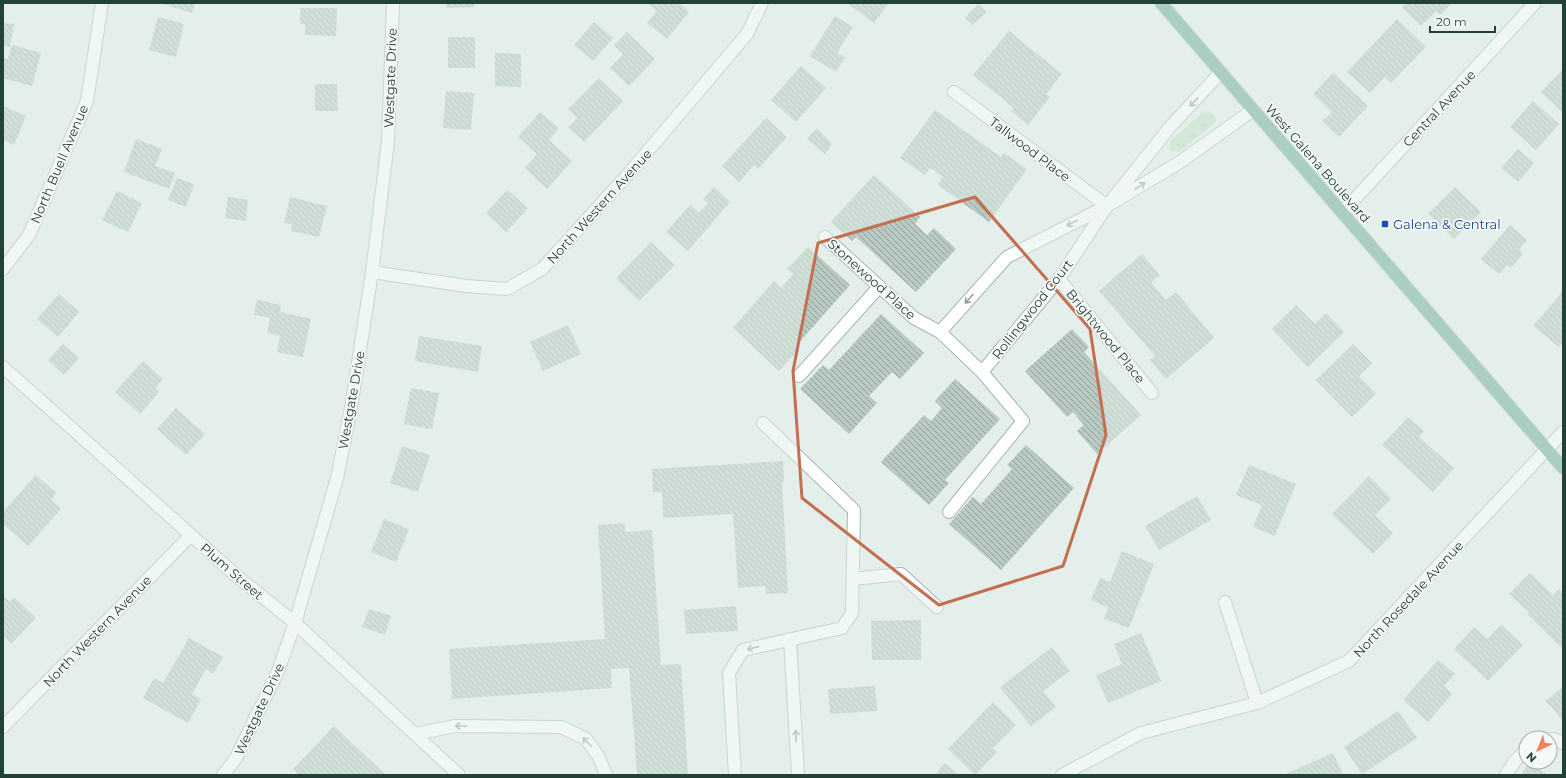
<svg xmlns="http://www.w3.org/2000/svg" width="1566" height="778" viewBox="0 0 1566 778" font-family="Montserrat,sans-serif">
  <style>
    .grass { fill: url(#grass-tufts) }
    .building { fill: url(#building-back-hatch) }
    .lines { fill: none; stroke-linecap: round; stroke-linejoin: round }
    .minor-casing { stroke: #a6b7b1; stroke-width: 14 }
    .major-casing { stroke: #c1cac8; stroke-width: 14 }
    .minor { stroke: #fff; stroke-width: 12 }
    .major { stroke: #66a796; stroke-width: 12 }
    .oneway { stroke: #90a09c }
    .marked { fill: none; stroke: #c46f50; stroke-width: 3; stroke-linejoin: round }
    .transit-dot { fill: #1a4fb4; stroke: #f5faf8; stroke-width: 1.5 }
    .labels { text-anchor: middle; stroke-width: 3.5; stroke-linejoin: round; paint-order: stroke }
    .street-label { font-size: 13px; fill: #224239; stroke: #f5faf8 }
    .transit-label { font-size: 13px; fill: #164399; stroke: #f5faf8; text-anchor: start }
  </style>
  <defs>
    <pattern id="grass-tufts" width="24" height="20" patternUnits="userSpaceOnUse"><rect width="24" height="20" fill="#bce1c6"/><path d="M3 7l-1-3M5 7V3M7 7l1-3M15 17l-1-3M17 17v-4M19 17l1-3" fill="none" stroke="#a1c2ab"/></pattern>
    <pattern id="building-back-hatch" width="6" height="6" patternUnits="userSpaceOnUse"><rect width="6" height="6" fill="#b9cac3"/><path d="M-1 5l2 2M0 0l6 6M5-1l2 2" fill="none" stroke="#96a69f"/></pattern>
  </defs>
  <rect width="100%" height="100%" fill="#e4eeea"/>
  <path class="grass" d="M1209 111 1215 116 1216 120 1212 125 1180 152 1171 151 1169 148 1171 140 1203 112Z"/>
  <g class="building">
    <path d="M160 3H195L192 13Z"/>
    <path d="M446 3H474V7L446 8Z"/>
    <path d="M647 3H679L689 12 667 39 647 23 657 11Z"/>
    <path d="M847 3H886L888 4 874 23Z"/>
    <path d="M1405 3H1452L1440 15 1436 11 1421 26 1402 7Z"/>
    <path d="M978 4 987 12 973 25 965 18Z"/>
    <path d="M300 8H337L336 36 305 35V24H300Z"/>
    <path d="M835 16 853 27 837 53 845 58 836 72 810 56Z"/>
    <path d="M158 17 184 24 176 57 149 50Z"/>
    <path d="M1397 19 1426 47 1391 83 1385 77 1370 93 1347 72Z"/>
    <path d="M594 22 613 38 593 61 574 45Z"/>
    <path d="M3 23 14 24 10 47 3 46Z"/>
    <path d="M1009 31 1062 74 1046 94 1050 97 1028 125 1011 111 1014 108 973 75Z"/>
    <path d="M627 32 655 59 629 86 610 68 623 54 614 45Z"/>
    <rect x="448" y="37" width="27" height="31"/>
    <path d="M12 45 41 53 32 86 3 78V58L8 59Z"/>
    <path d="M495 53 521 54V87L495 86Z"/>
    <path d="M801 66 826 88 796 122 771 100Z"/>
    <path d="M1563 69V113L1541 92Z"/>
    <path d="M1333 73 1368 106 1339 137 1322 121 1332 112 1313 94Z"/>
    <path d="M599 78 623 101 584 142 568 127 577 118 568 109Z"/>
    <path d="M315 84H337L338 111H315Z"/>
    <path d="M446 91 474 93 471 130 443 128Z"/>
    <path d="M1533 101 1559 124 1536 150 1510 127Z"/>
    <path d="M3 106 26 116 14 145 3 140Z"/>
    <path d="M935 110 1001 157 1004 153 1027 169 989 222 938 185 943 177 930 168 925 175 900 158Z"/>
    <path d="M540 112 559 128 549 140 572 161 547 189 525 168 537 154 518 137Z"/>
    <path d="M766 118 787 137 758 169 754 165 739 182 722 166Z"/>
    <path d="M817 128 832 144 825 154 807 139Z"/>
    <path d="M136 139 162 149 155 166 175 173 169 189 124 172Z"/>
    <path d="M1518 149 1534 163 1518 182 1501 168Z"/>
    <path d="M874 175 920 217 915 224 927 235 934 228 956 249 916 292 856 237 852 241 831 222Z"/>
    <path d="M177 178 194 184 186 207 168 200Z"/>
    <path d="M714 187 730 202 688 251 666 232 690 205 699 213 708 203 703 199Z"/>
    <path d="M1455 187 1481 212 1454 239 1428 214Z"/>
    <path d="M507 190 528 208 506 232 486 213Z"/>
    <path d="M117 191 142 203 128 232 102 220Z"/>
    <path d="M228 197 248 200 246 221 225 218Z"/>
    <path d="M290 197 327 206 319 237 291 231 292 224 284 223Z"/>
    <path d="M1510 225 1527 240 1519 250 1523 254 1511 268 1507 265 1499 274 1481 259Z"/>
    <path d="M651 242 675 265 639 301 616 278Z"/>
    <path d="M808 247 850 285 796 346 799 349 779 371 733 328 774 281 781 288 793 274 787 269Z"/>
    <path d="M1142 254 1160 275 1151 282 1166 300 1176 292 1214 338 1166 379 1150 360 1155 356 1099 291Z"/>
    <path d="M1563 291V342L1559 347 1533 326Z"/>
    <path d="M59 294 79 312 58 337 37 319Z"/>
    <path d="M257 300 281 305 280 312 311 319 303 357 277 352 280 336 267 333 270 318 254 315Z"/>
    <path d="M1296 305 1315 324 1326 313 1344 332 1308 367 1272 329Z"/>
    <path d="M881 314 924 353 900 379 892 372 869 396 877 403 849 434 800 389 823 365 829 370Z"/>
    <path d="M568 325 581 354 543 371 530 342Z"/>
    <path d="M1072 329 1089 347 1084 352 1141 415 1097 454 1077 431 1084 425 1073 412 1067 417 1025 371Z"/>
    <path d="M419 336 482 346 478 372 415 361Z"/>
    <path d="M63 344 79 358 64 375 48 360Z"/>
    <path d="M1353 344 1372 363 1359 376 1376 394 1352 417 1316 380Z"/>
    <path d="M143 361 163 379 155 388 159 392 140 414 115 392Z"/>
    <path d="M955 379 1000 419 945 480 949 483 929 505 881 462 924 415 931 421 942 408 935 401Z"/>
    <path d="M411 388 439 393 432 429 404 424Z"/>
    <path d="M176 408 205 434 186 455 157 429Z"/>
    <path d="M1408 417 1424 431 1419 437 1454 468 1433 492 1382 445Z"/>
    <path d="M1026 445 1074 488 1001 570 949 524 973 497 981 504 1012 469 1007 465Z"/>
    <path d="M402 446 430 455 418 492 390 483Z"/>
    <path d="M783 461 784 482H782L788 593 766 594 765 586 738 588 733 514 663 518 662 492H653L652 469Z"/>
    <path d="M1249 465 1296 484 1275 536 1253 527 1262 505 1236 495Z"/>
    <path d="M36 475 56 493 51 500 61 509 28 546 3 524V512Z"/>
    <path d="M1369 476 1391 499 1375 515 1393 533 1373 554 1332 514Z"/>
    <path d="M1197 496 1211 520 1159 550 1145 526Z"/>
    <path d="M384 519 409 529 396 562 371 552Z"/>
    <path d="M625 523V532L652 530 661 665 681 664 688 775H637L629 668 611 669 612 688 452 699 449 649 605 639 598 525Z"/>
    <path d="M1122 551 1154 564 1129 628 1104 619 1108 607 1091 600 1100 578 1110 582Z"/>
    <path d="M1530 573 1553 595 1559 589 1563 593V649L1527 614 1529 612 1509 594Z"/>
    <path d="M3 595 10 602 14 597 36 618 11 644 3 636Z"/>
    <path d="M736 606 738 631 686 634 684 610Z"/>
    <path d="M369 609 391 616 385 635 362 627Z"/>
    <path d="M921 620V660H872L871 621Z"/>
    <path d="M1501 625 1523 645 1488 681 1454 649 1474 627 1487 639Z"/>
    <path d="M1141 633 1161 681 1108 703 1096 675 1122 664 1114 644Z"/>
    <path d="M189 638 223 657 213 674 206 669 192 694 201 699 188 723 143 698 154 678 163 683Z"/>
    <path d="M1052 647 1070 671 1043 691 1056 707 1031 726 1000 687Z"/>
    <path d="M1438 660 1455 674 1444 686 1452 694 1428 722 1403 700Z"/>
    <path d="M875 686 877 711 830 714 828 689Z"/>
    <path d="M1563 687V721L1546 701Z"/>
    <path d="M993 702 1016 725 993 748 997 752 975 775 948 749Z"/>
    <path d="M1398 711 1417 738 1362 774 1344 747Z"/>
    <path d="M334 726 386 775H299L293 769Z"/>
    <path d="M1333 753 1343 775H1283Z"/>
    <path d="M1529 762 1548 775H1521Z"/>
    <path d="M945 763 959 775H935Z"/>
  </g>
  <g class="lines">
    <defs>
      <g id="minor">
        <path d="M954 92 1107 206"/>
        <path d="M1343 212 1535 3"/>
        <path d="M825 237 914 318 940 332 982 372 1023 421 949 512"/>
        <path d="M3 269 29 235 87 101 102 3"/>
        <path d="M372 272 466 286 507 289 542 269 630 172 747 34 762 3"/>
        <path d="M1059 279 1152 393"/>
        <path d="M940 332 1007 257 1107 206 1180 162 1253 110"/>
        <path d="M3 367 239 578 295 623 459 775"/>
        <path d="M982 372 1059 279 1107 206 1170 127 1220 73"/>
        <path d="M799 376 879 287"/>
        <path d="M853 579 901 574 937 607"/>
        <path d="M1225 602 1257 703"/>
        <path d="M790 639 798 775"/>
        <path d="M3 727 191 535"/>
        <path d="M415 734 455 726 561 727 586 739 599 757 606 775"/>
        <path d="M1550 739H1554L1563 743"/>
        <path d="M223 775 236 758 278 671 295 623 337 478 352 402 372 272 388 141 393 3"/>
        <path d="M735 775 729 673 743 650 842 628 852 613 854 510 763 423"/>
        <path d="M1062 775 1141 733 1257 703 1349 661 1563 432"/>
        <path d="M1506 775 1515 761 1526 750"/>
      </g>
      <path id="major" d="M1161 3 1563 468"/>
    </defs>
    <use href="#minor" class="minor-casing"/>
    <use href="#major" class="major-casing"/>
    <use href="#minor" class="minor"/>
    <use href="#major" class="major"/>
  </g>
  <defs><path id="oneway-shaft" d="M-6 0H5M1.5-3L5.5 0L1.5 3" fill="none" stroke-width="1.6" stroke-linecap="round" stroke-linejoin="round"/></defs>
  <g class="oneway">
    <use href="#oneway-shaft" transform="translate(1194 102) rotate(133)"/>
    <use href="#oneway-shaft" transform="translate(1140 186) rotate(-31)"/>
    <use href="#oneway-shaft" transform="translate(1072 223) rotate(153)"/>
    <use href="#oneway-shaft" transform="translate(969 299) rotate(132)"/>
    <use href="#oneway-shaft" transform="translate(753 648) rotate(167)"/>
    <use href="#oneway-shaft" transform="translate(461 726) rotate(-180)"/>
    <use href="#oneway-shaft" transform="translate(796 736) rotate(-93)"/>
    <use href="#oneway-shaft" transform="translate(587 742) rotate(-135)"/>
  </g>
  <path d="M0 0H1566V778H0ZM975 197 1090 329 1106 435 1063 566 939 605 802 498 793 371 818 243Z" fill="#e4eeea" fill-opacity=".55" fill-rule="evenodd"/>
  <path class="marked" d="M975 197 1090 329 1106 435 1063 566 939 605 802 498 793 371 818 243Z"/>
  <rect class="transit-dot" x="1381" y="220" width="8" height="8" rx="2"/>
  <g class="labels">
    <g class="street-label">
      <text transform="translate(390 78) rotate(-88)" y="5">Westgate Drive</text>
      <text transform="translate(1439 108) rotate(-47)" y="5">Central Avenue</text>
      <text transform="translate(1030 149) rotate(37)" y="5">Tallwood Place</text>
      <text transform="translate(1318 163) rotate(49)" y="5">West Galena Boulevard</text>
      <text transform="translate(59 164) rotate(-67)" y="5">North Buell Avenue</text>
      <text transform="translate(599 206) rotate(-48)" y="5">North Western Avenue</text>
      <text transform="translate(872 279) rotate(42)" y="5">Stonewood Place</text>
      <text transform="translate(1032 309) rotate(-52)" y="5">Rollingwood Court</text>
      <text transform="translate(1106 336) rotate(51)" y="5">Brightwood Place</text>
      <text transform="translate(351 400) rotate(-80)" y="5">Westgate Drive</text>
      <text transform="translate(232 571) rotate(41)" y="5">Plum Street</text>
      <text transform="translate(1408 599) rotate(-47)" y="5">North Rosedale Avenue</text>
      <text transform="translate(97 631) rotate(-46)" y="5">North Western Avenue</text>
      <text transform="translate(259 709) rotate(-65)" y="5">Westgate Drive</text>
    </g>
    <g class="transit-label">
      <text x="1393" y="229">Galena &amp; Central</text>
    </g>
  </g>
  <rect width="1566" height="778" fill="none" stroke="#224239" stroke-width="8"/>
  <g transform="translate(1538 750) rotate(223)"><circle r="19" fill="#f5faf8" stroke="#a1b0ac"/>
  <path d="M0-3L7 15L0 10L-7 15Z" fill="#fa7e57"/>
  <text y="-6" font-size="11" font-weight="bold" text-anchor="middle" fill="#224239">N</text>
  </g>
  <path d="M1430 26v6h65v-6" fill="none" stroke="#224239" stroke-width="2"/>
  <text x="1436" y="26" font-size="12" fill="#224239" stroke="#f5faf8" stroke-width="3" paint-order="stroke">20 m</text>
</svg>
